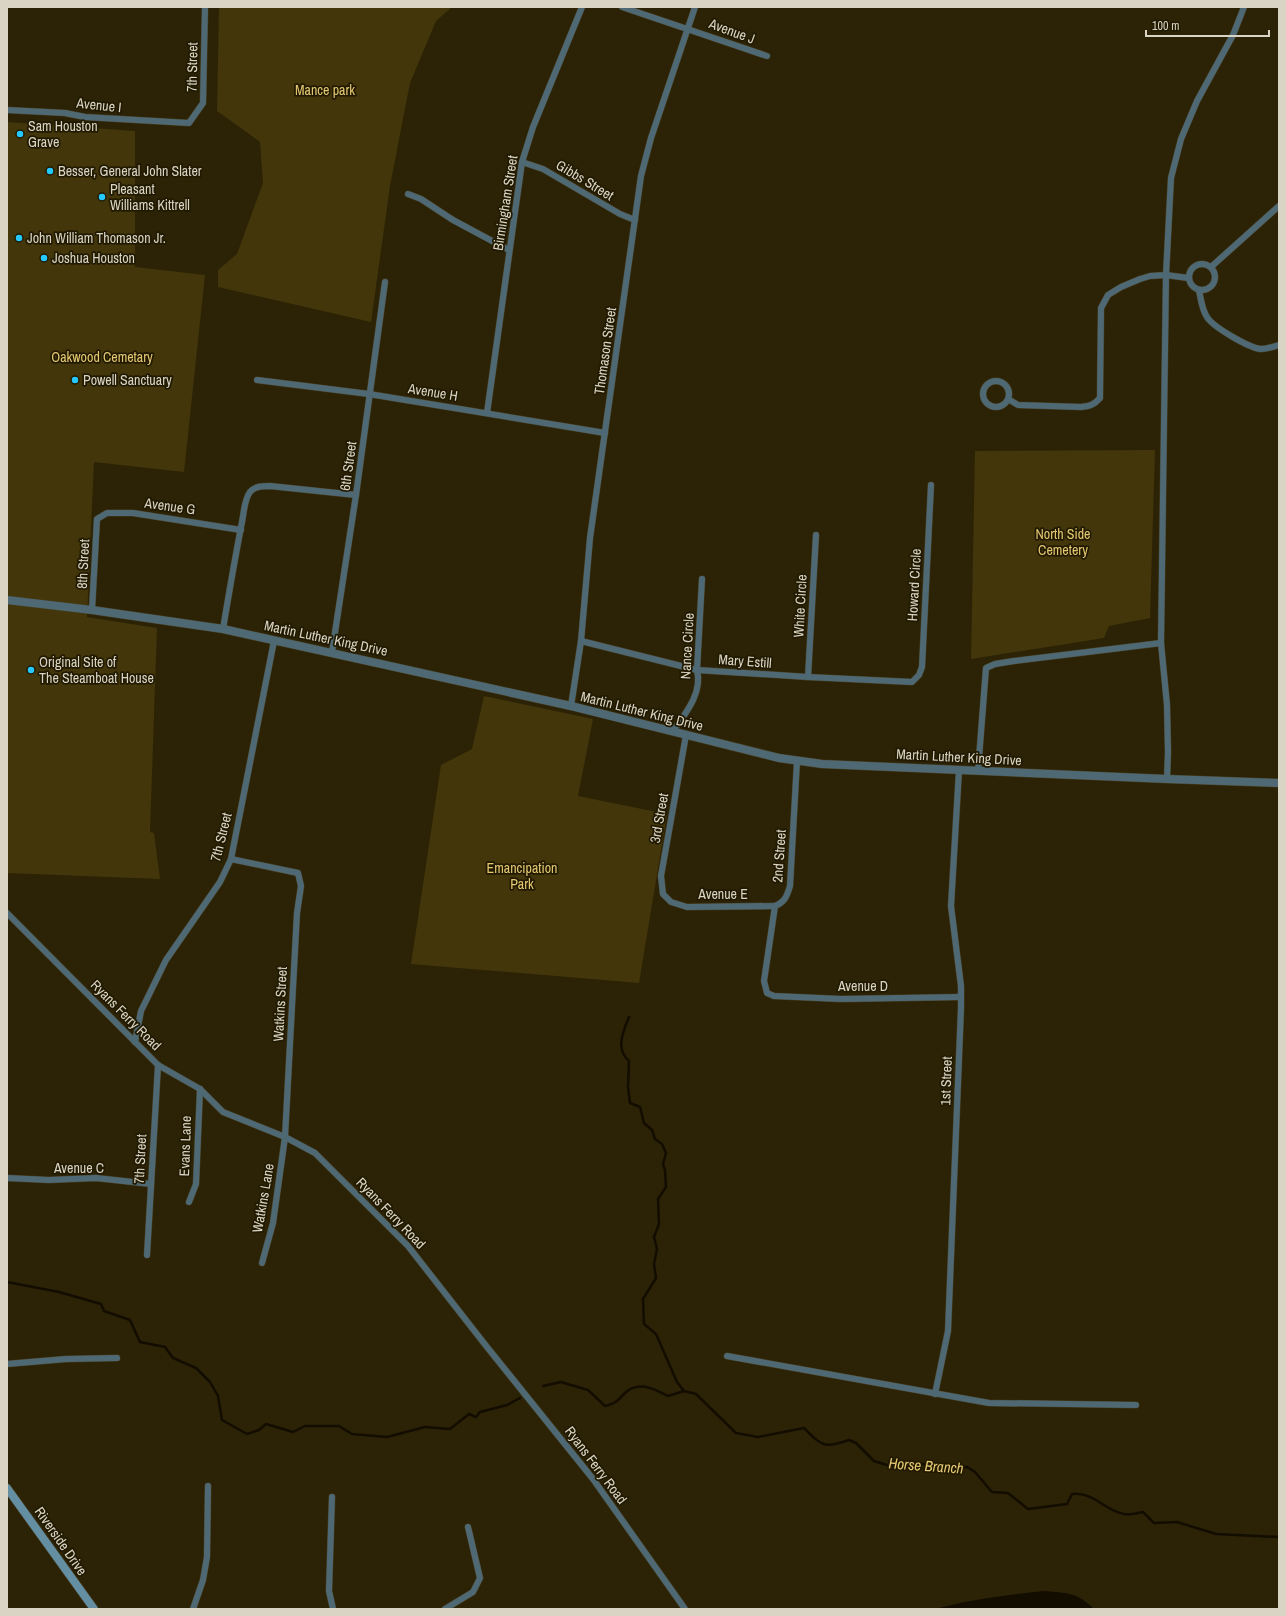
<svg xmlns="http://www.w3.org/2000/svg" width="1286" height="1616" viewBox="0 0 1286 1616" font-family="'Archivo Narrow',sans-serif">
  <style>
    .green { fill: #42360a }
    .water { fill: #130d00 }
    .lines { fill: none; stroke-linecap: round; stroke-linejoin: round }
    .stream { stroke: #130d00; stroke-width: 2.5 }
    .minor-casing { stroke: #483f24; stroke-width: 7 }
    .tertiary-casing { stroke: #483f24; stroke-width: 9 }
    .secondary-casing { stroke: #483f24; stroke-width: 9 }
    .minor { stroke: #4e6974; stroke-width: 6 }
    .tertiary { stroke: #4e6974; stroke-width: 8 }
    .secondary { stroke: #648fa2; stroke-width: 8 }
    .poi-dot { fill: #25c9fe; stroke: #221a00; stroke-width: 1.5 }
    .labels { text-anchor: middle; stroke-width: 3.5; stroke-linejoin: round; paint-order: stroke }
    .street-label { font-size: 14px; fill: #d9d4c4; stroke: #221a00 }
    .park-label { font-size: 14px; fill: #e4c972; stroke: #221a00 }
    .poi-label { font-size: 14px; fill: #d9d4c4; stroke: #221a00; text-anchor: start }
    .water-label { font-size: 15px; font-style: italic; fill: #e6ca73; stroke: #221a00 }
  </style>
  <rect width="100%" height="100%" fill="#2c2306"/>
  <g class="green">
    <path d="M219 7H452L436 21 410 83 390 186 371 322 218 287V270L237 254 263 183 260 142 217 111Z"/>
    <path d="M7 122 135 131V267L205 275 184 472 94 462 87 617 157 628 150 832 154 833 160 879 7 873Z"/>
    <path d="M1155 450 1150 618 1109 626 1104 638 971 659 975 451Z"/>
    <path d="M484 696 593 719 578 796 667 814 639 983 411 964 441 765 472 749Z"/>
  </g>
  <path class="water" d="M1044 1591C1067 1593 1077 1592 1094 1609H935C971 1599 1007 1595 1044 1591Z"/>
  <g class="lines">
    <g class="stream">
      <path d="M629 1017C623 1032 615 1049 629 1061L628 1087 630 1103 640 1107 644 1123 652 1130 655 1139 662 1144 666 1153 663 1164 665 1170 666 1187 658 1199 659 1224 654 1237 657 1249 654 1264 656 1278 643 1299 644 1324 656 1334 677 1382 684 1391"/>
      <path d="M7 1282 59 1292 101 1304 104 1311 130 1320 140 1342 165 1347 173 1358 196 1368 210 1382 218 1396 222 1420 247 1434 259 1430 266 1424 293 1432 305 1426H339L352 1434 387 1437 425 1427 450 1429 469 1414 476 1417 480 1412 507 1405 520 1398"/>
      <path d="M543 1386 561 1382 588 1390 605 1406C617 1403 617 1401 625 1393 638 1380 654 1389 668 1396L684 1391 696 1394 736 1433 758 1437 804 1428C822 1446 824 1449 849 1440L856 1443 874 1461 890 1466 922 1464 955 1468 967 1467 975 1472 992 1492 1008 1493 1028 1509 1067 1504 1072 1494C1095 1492 1103 1510 1124 1514 1129 1515 1137 1513 1143 1512L1154 1523 1177 1522 1216 1534 1279 1537"/>
    </g>
    <defs>
      <g id="minor">
        <path d="M622 7 767 56"/>
        <path d="M7 110 65 113 85 117 189 123 203 103 205 7"/>
        <path d="M522 162 543 169 620 214 635 220"/>
        <path d="M408 194 421 199 453 220 509 250"/>
        <circle cx="1202" cy="277" r="13"/>
        <path d="M1211 267 1279 206"/>
        <path d="M1199 290C1201 300 1202 310 1207 317 1213 327 1249 348 1261 349 1267 349 1273 347 1279 345"/>
        <path d="M257 380 369 394 605 433"/>
        <circle cx="996" cy="394" r="13"/>
        <path d="M1008 399 1018 405 1081 407C1090 406 1094 405 1100 398L1101 308 1108 295 1121 287 1140 279 1150 276 1166 275 1188 278"/>
        <path d="M487 413 522 162 533 127 582 7"/>
        <path d="M92 610 97 519 107 513H133L241 530"/>
        <path d="M223 629C229 593 235 558 242 522 244 513 244 500 250 492 255 486 263 486 270 486L356 495"/>
        <path d="M581 641 697 670 808 677 912 682 919 675 922 667 931 485"/>
        <path d="M332 652 356 495 385 282"/>
        <path d="M808 677 816 535"/>
        <path d="M571 706 581 641 590 538 641 176 651 138 695 7"/>
        <path d="M673 731C685 714 703 693 697 670L702 579"/>
        <path d="M686 735 661 876 663 894 671 902 687 907 775 906"/>
        <path d="M797 761 790 886C787 896 785 902 775 906L764 981 767 993 774 996 841 999 961 997"/>
        <path d="M978 771 986 668 995 664 1014 661 1161 643"/>
        <path d="M1167 779 1168 752 1167 705 1161 643 1166 275 1171 178 1181 139 1197 101 1233 35 1244 7"/>
        <path d="M231 859 298 873 301 886 297 913 285 1137 273 1223 262 1263"/>
        <path d="M7 913 158 1065 200 1089 223 1112 285 1137 315 1153 408 1246 487 1347 593 1479 685 1609"/>
        <path d="M135 1042 141 1011 166 960 220 882 231 859 274 641"/>
        <path d="M7 1178 49 1180 96 1178 151 1184"/>
        <path d="M189 1202 196 1184 200 1089"/>
        <path d="M147 1255 158 1065"/>
        <path d="M727 1356 989 1403 1136 1405"/>
        <path d="M7 1364 66 1359 117 1358"/>
        <path d="M935 1394 948 1331 961 1008V986L951 906 959 770"/>
        <path d="M332 1497 329 1591 333 1609"/>
        <path d="M193 1609 203 1580 207 1557 208 1486"/>
        <path d="M445 1609 473 1592 480 1578 468 1527"/>
      </g>
      <path id="tertiary" d="M7 600 92 610 223 629 571 706 779 758 822 764 1167 779 1279 783"/>
      <path id="secondary" d="M7 1488 94 1609"/>
    </defs>
    <use href="#minor" class="minor-casing"/>
    <use href="#tertiary" class="tertiary-casing"/>
    <use href="#secondary" class="secondary-casing"/>
    <use href="#minor" class="minor"/>
    <use href="#tertiary" class="tertiary"/>
    <use href="#secondary" class="secondary"/>
  </g>
  <g class="poi-dot">
    <circle cx="20" cy="134" r="4"/>
    <circle cx="50" cy="171" r="4"/>
    <circle cx="102" cy="197" r="4"/>
    <circle cx="19" cy="238" r="4"/>
    <circle cx="44" cy="258" r="4"/>
    <circle cx="75" cy="380" r="4"/>
    <circle cx="31" cy="670" r="4"/>
  </g>
  <g class="labels">
    <g class="street-label">
      <text transform="translate(732 31) rotate(20)" y="5">Avenue J</text>
      <text transform="translate(192 67) rotate(-89)" y="5">7th Street</text>
      <text transform="translate(99 105) rotate(6)" y="5">Avenue I</text>
      <text transform="translate(585 180) rotate(31)" y="5">Gibbs Street</text>
      <text transform="translate(505 203) rotate(-81)" y="5">Birmingham Street</text>
      <text transform="translate(605 351) rotate(-82)" y="5">Thomason Street</text>
      <text transform="translate(433 392) rotate(9)" y="5">Avenue H</text>
      <text transform="translate(348 466) rotate(-82)" y="5">6th Street</text>
      <text transform="translate(170 506) rotate(8)" y="5">Avenue G</text>
      <text transform="translate(83 564) rotate(-87)" y="5">8th Street</text>
      <text transform="translate(914 585) rotate(-87)" y="5">Howard Circle</text>
      <text transform="translate(800 606) rotate(-87)" y="5">White Circle</text>
      <text transform="translate(326 638) rotate(12)" y="5">Martin Luther King Drive</text>
      <text transform="translate(687 646) rotate(-87)" y="5">Nance Circle</text>
      <text transform="translate(745 661) rotate(4)" y="5">Mary Estill</text>
      <text transform="translate(642 711) rotate(14)" y="5">Martin Luther King Drive</text>
      <text transform="translate(959 757) rotate(3)" y="5">Martin Luther King Drive</text>
      <text transform="translate(659 818) rotate(-80)" y="5">3rd Street</text>
      <text transform="translate(221 837) rotate(-76)" y="5">7th Street</text>
      <text transform="translate(779 856) rotate(-86)" y="5">2nd Street</text>
      <text x="723" y="899">Avenue E</text>
      <text x="863" y="991">Avenue D</text>
      <text transform="translate(280 1004) rotate(-87)" y="5">Watkins Street</text>
      <text transform="translate(126 1015) rotate(45)" y="5">Ryans Ferry Road</text>
      <text transform="translate(946 1081) rotate(-88)" y="5">1st Street</text>
      <text transform="translate(185 1146) rotate(-88)" y="5">Evans Lane</text>
      <text transform="translate(140 1159) rotate(-87)" y="5">7th Street</text>
      <text x="79" y="1173">Avenue C</text>
      <text transform="translate(263 1198) rotate(-80)" y="5">Watkins Lane</text>
      <text transform="translate(391 1213) rotate(46)" y="5">Ryans Ferry Road</text>
      <text transform="translate(596 1465) rotate(53)" y="5">Ryans Ferry Road</text>
      <text transform="translate(61 1541) rotate(55)" y="5">Riverside Drive</text>
    </g>
    <g class="park-label">
      <text x="325" y="95">Mance park</text>
      <text x="102" y="362">Oakwood Cemetary</text>
      <text x="1063" y="539">North Side<tspan x="1063" dy="16">Cemetery</tspan></text>
      <text x="522" y="873">Emancipation<tspan x="522" dy="16">Park</tspan></text>
    </g>
    <g class="poi-label">
      <text x="28" y="131">Sam Houston<tspan x="28" dy="16">Grave</tspan></text>
      <text x="58" y="176">Besser, General John Slater</text>
      <text x="110" y="194">Pleasant<tspan x="110" dy="16">Williams Kittrell</tspan></text>
      <text x="27" y="243">John William Thomason Jr.</text>
      <text x="52" y="263">Joshua Houston</text>
      <text x="83" y="385">Powell Sanctuary</text>
      <text x="39" y="667">Original Site of<tspan x="39" dy="16">The Steamboat House</tspan></text>
    </g>
    <g class="water-label">
      <text transform="translate(926 1466) rotate(4)" y="5">Horse Branch</text>
    </g>
  </g>
  <rect width="1286" height="1616" fill="none" stroke="#d9d4c4" stroke-width="16"/>
  <path d="M1146 30v6h123v-6" fill="none" stroke="#d9d4c4" stroke-width="2"/>
  <text x="1152" y="30" font-size="12" fill="#d9d4c4" stroke="#221a00" stroke-width="3" paint-order="stroke">100 m</text>
</svg>
